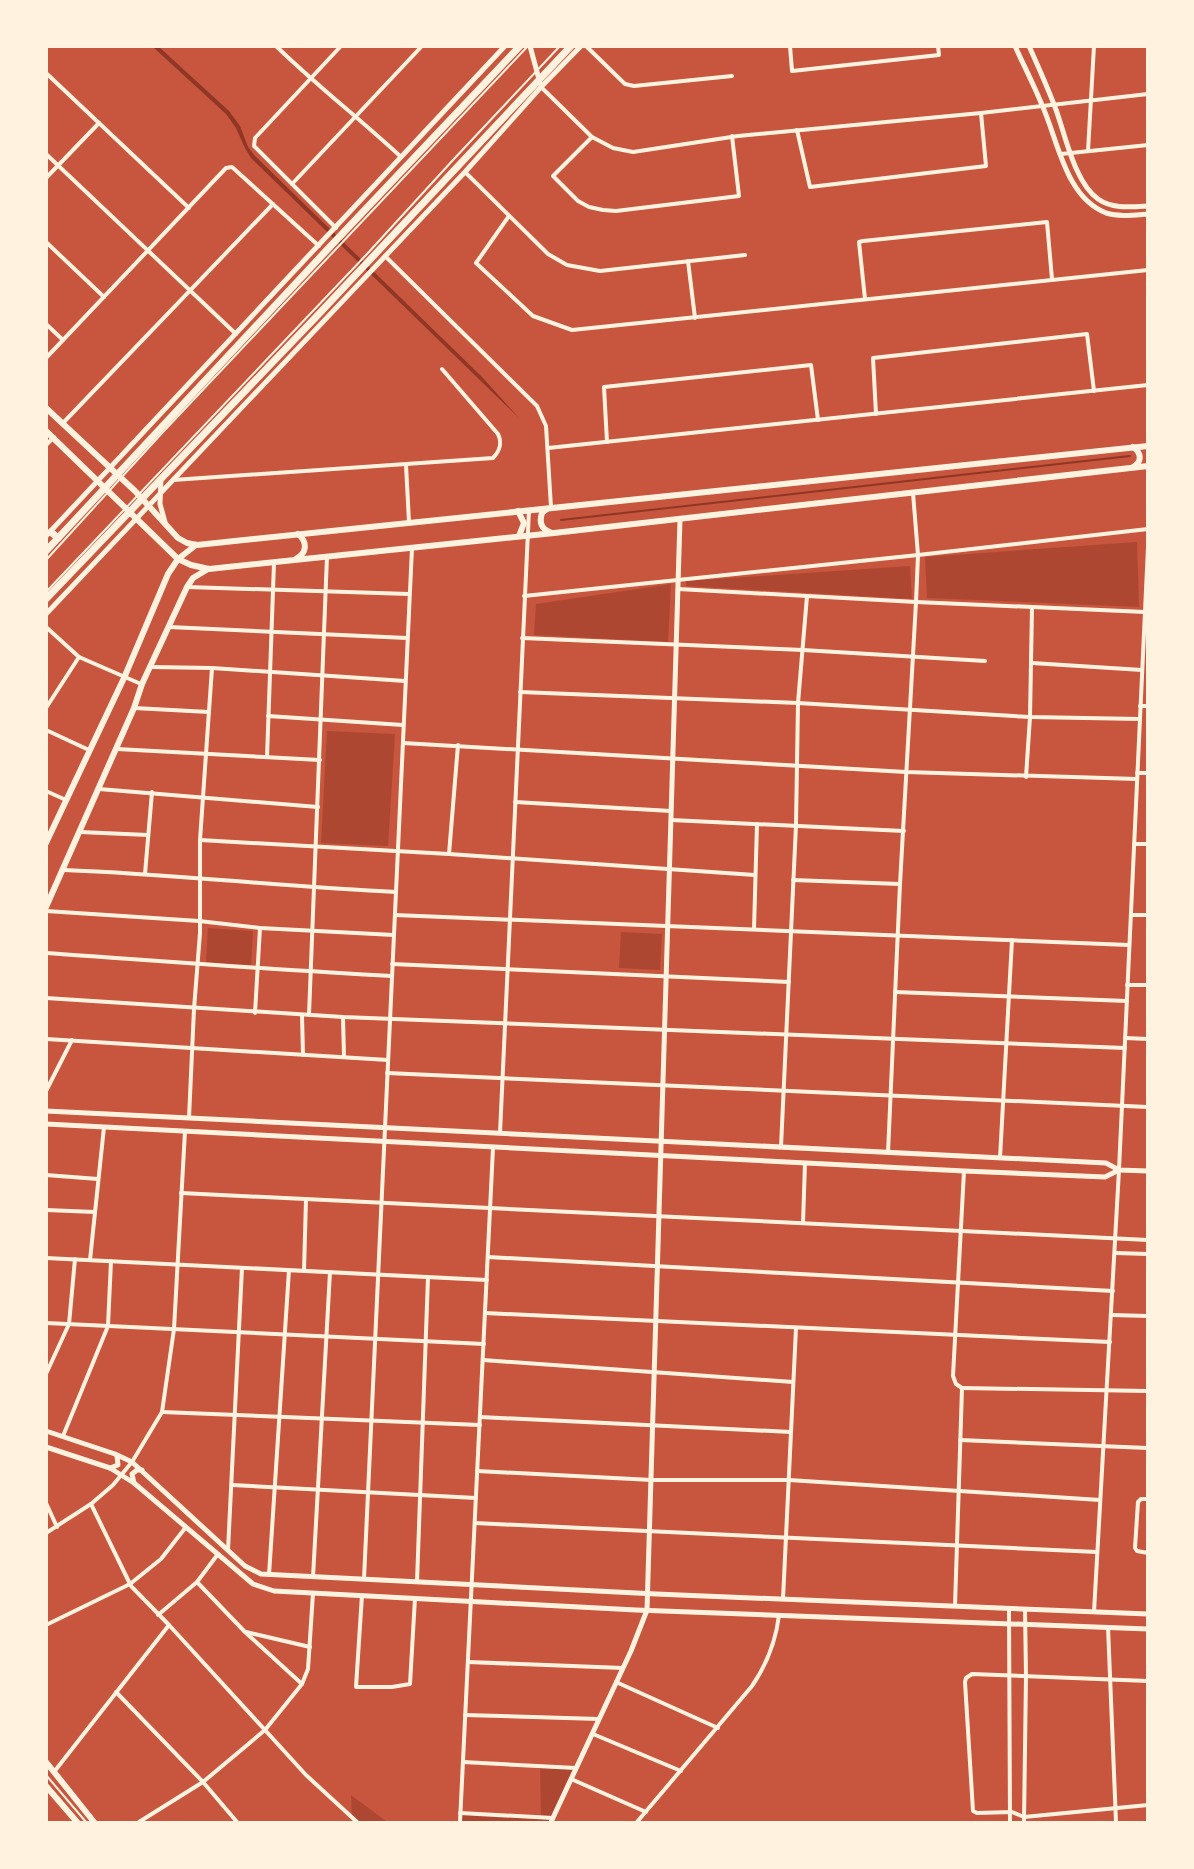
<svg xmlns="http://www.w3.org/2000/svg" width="1194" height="1869" viewBox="0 0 1194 1869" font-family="Ubuntu,sans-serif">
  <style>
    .green { fill: #ae4732 }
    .water { fill: #8f3625 }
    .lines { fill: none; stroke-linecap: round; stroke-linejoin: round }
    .stream { stroke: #8f3625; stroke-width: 2 }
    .service { stroke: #fff3e0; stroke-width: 2 }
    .minor { stroke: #fff3e0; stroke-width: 4 }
    .tertiary { stroke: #fff3e0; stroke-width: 5 }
    .secondary { stroke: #fff3e0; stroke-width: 6 }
    .trunk { stroke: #fff3e0; stroke-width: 7 }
  </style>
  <rect width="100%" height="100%" fill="#c8553d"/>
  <g class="green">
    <path d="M1137 542 1139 607 927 598 925 557Z"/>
    <path d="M910 566 912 599 686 586V581Z"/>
    <path d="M671 584 668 642 534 635 536 604Z"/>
    <path d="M327 731 395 734 388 846 321 843Z"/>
    <path d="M208 928 253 931 251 965 206 962Z"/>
    <path d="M621 932 662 934 660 970 619 968Z"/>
    <path d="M540 1766 576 1768 551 1822H357L352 1819 351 1795 386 1821 460 1822V1813L541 1817Z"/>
  </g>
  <path class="water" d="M153 47H159L229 111 240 126 248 147 254 155 481 376 519 418 251 158 245 148 236 128 226 114Z"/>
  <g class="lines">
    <path class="stream" d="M561 520 1130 456"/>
    <g class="service">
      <path d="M46 560 163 432 528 46"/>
      <path d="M46 592 367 254 453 160 560 46"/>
      <path d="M46 1775 86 1822"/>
    </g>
    <g class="minor">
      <path d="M276 46C316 85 360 119 401 157"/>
      <path d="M586 46 625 84 634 86 732 76"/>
      <path d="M790 46 792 71 939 55 938 46"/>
      <path d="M46 73 189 208"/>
      <path d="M541 87 592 137 613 148 633 152 738 136 981 113 1148 94"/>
      <path d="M797 130 810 187 986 166 981 113"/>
      <path d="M592 137 553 176 578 201 589 207 603 210 616 211 739 196 732 136"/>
      <path d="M1088 151 1094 46"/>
      <path d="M46 154 236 334"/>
      <path d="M1061 154 1148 145"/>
      <path d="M465 172 548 254 567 265 600 271 745 255"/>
      <path d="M46 178 99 123"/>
      <path d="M292 184 422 46"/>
      <path d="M509 216 476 263 533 316 572 330 1148 270"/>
      <path d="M336 228 254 146 255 138 341 46"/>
      <path d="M46 242 104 297"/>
      <path d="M385 256 537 406 546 426 551 507"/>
      <path d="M688 261 695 318"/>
      <path d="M865 299 859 242 863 241 1047 222 1052 279"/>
      <path d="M46 324 63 340"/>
      <path d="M46 358 226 168 232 167 319 246"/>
      <path d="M876 414 873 358 1087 334 1094 391"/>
      <path d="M63 423 273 204"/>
      <path d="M607 442 604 387 811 365 818 420"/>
      <path d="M46 445 54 437"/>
      <path d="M548 448 1148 385"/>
      <path d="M406 465 409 522"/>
      <path d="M173 480 493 458C500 451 502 442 498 434L442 369"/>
      <path d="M187 587 409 594"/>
      <path d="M678 589 916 602 1145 612"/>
      <path d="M524 596 918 555 1148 529"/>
      <path d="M46 627 79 657 141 684"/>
      <path d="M169 627 407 638"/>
      <path d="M522 638 803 650 985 661"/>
      <path d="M1032 663 1142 670"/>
      <path d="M151 667 212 668 405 681"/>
      <path d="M520 692 798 703 1030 717 1140 719"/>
      <path d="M1140 706H1148"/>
      <path d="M46 708 79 657"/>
      <path d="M134 708 209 712"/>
      <path d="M268 716 403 725"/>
      <path d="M46 730 89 750"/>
      <path d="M403 743 906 772 1137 779"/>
      <path d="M117 749 320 760"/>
      <path d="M267 757 274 563"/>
      <path d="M1137 773H1148"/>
      <path d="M1026 777 1030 717 1032 607"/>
      <path d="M99 789 318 807"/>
      <path d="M46 791 66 800"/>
      <path d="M515 802 671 811"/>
      <path d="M671 820 904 831"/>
      <path d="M80 832 148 835"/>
      <path d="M200 840 449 854 755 875"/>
      <path d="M1134 844H1148"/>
      <path d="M449 854 458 745"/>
      <path d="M64 870C174 874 285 887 396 892"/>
      <path d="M145 874 152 792"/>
      <path d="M793 880 900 884"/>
      <path d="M46 911 199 921 260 928 394 935"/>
      <path d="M395 915 1129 945"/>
      <path d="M1131 915H1148"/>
      <path d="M754 929 757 824"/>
      <path d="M46 953C162 961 277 970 392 976"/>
      <path d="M392 964 789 982"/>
      <path d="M1127 985H1148"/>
      <path d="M895 992 1127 1001"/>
      <path d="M46 998 343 1017 1125 1048"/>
      <path d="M255 1013 260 928"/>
      <path d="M302 1015 303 1055"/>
      <path d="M309 1015 327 556"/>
      <path d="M343 1017 344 1057"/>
      <path d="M1125 1038 1148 1039"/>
      <path d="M46 1039 388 1060"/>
      <path d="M387 1073 1148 1107"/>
      <path d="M46 1091 72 1040"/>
      <path d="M189 1118 194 1009 200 933V840L212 668"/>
      <path d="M500 1133 529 510"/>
      <path d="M781 1147 796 825 798 703 807 596"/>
      <path d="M888 1153 900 884 916 602 918 555 913 493"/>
      <path d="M1000 1158 1012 940"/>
      <path d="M46 1175 98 1179"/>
      <path d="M181 1193 1148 1240"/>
      <path d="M46 1210 95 1212"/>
      <path d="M803 1223 805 1163"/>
      <path d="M1115 1253 1148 1254"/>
      <path d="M488 1257 1113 1291"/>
      <path d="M46 1258 487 1280"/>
      <path d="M90 1260 104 1127"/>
      <path d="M304 1271 306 1199"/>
      <path d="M485 1313 1110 1342"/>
      <path d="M1112 1315 1148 1316"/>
      <path d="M46 1323 484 1344"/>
      <path d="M483 1360 793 1382"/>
      <path d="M46 1374 69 1324 75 1259"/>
      <path d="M962 1388 956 1384 953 1376 964 1171"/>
      <path d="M962 1388 1148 1391"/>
      <path d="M162 1412 480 1425"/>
      <path d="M480 1417 791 1432"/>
      <path d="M63 1436 108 1326 111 1261"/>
      <path d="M960 1440 1148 1448"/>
      <path d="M477 1471 652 1480H789L1100 1500"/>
      <path d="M232 1485 476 1498"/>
      <path d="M1148 1499H1141L1138 1502 1135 1548 1137 1551 1148 1553"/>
      <path d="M46 1503 57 1527"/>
      <path d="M91 1504 131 1586 169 1625 306 1775 357 1822"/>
      <path d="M475 1523 1097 1552"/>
      <path d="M46 1533 91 1504 113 1485 132 1462 162 1412 174 1329 185 1131"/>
      <path d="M228 1550 242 1268"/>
      <path d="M269 1575 289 1270"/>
      <path d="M313 1577 330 1272"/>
      <path d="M364 1579 412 548"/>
      <path d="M197 1582 245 1632 302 1684"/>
      <path d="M417 1582 428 1277"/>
      <path d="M362 1595 356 1687H392L410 1684 415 1598"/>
      <path d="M783 1599 796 1328"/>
      <path d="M955 1606 962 1388"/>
      <path d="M1009 1609 1010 1822"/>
      <path d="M1094 1612 1119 1170 1148 547"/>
      <path d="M158 1615 197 1582 218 1554"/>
      <path d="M46 1625 130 1584 161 1559 186 1527"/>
      <path d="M1108 1627 1116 1822"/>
      <path d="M246 1632 310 1647"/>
      <path d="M468 1662 623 1668"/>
      <path d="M1148 1681 972 1674 966 1678 965 1682 973 1811 977 1813 1012 1812 1024 1817 1148 1805"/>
      <path d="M616 1682 718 1728"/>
      <path d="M116 1692 203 1782 237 1822"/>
      <path d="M465 1715 599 1719"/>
      <path d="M593 1734 681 1771"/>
      <path d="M463 1762 576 1768"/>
      <path d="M54 1772 169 1625"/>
      <path d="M571 1779 646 1812"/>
      <path d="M460 1813 553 1818"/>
      <path d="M139 1822 203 1782 265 1730 302 1684 308 1669 313 1593"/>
      <path d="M460 1822 493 1148"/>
      <path d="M637 1822 752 1686C767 1664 776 1641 779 1615"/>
      <path d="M1024 1822 1026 1676 1025 1609"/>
    </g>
    <g class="tertiary">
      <path d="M530 46 540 83"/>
      <path d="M1015 46C1024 66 1034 85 1042 105 1058 140 1065 197 1106 213 1119 217 1134 215 1148 214"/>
      <path d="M1029 46C1038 66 1047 86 1055 107 1065 133 1074 182 1098 199 1112 209 1130 207 1148 206"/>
      <path d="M161 478 160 504 165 522"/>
      <path d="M46 536 505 46"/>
      <path d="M46 614 465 172 541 87 581 46"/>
      <path d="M46 1111 1106 1163 1119 1170 1148 1171"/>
      <path d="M46 1124 964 1171 1105 1177 1119 1170"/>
      <path d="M46 1431 115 1454 132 1462 245 1566 261 1574 656 1594 1148 1614"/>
      <path d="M46 1447 110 1468 134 1483 253 1584 274 1591 636 1610 1148 1629"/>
      <path d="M110 1468 118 1465 117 1456"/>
      <path d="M134 1483 132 1474 137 1470H142"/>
      <path d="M551 1822 631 1651 647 1610 680 519"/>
    </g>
    <g class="secondary">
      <path d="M46 408 135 491 178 538 187 543 197 545 1148 446"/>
      <path d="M46 431 178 559 191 565 209 569 554 533 1148 466"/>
      <path d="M1133 467C1142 462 1142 453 1133 447"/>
      <path d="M547 509 542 513C539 522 541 529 550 532"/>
      <path d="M518 511 524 523 519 536"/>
      <path d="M296 559C307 553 308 542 298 534"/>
      <path d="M46 843 124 678 168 574 178 559 196 545"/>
      <path d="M46 907 134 708 142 684 187 587 193 578 208 569"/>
      <path d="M46 1762 94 1822"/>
      <path d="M46 1786 77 1822"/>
    </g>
    <g class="trunk">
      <path d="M51 532 58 538"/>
      <path d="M46 551 325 252 520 46"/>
      <path d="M46 599 316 317 571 46"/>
    </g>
  </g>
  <rect width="1194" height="1869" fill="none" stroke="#fff3e0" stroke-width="96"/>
</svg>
